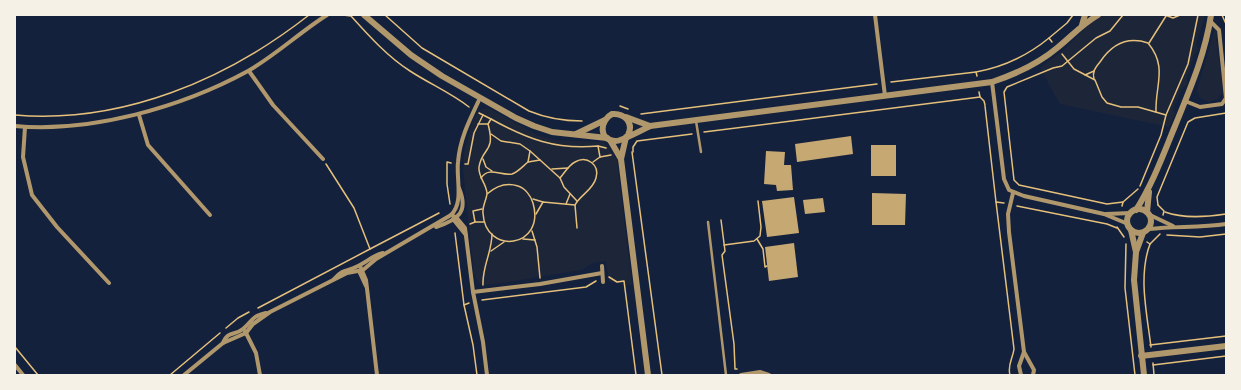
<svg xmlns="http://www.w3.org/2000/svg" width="1241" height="390" viewBox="0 0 1241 390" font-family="'Asap Condensed',sans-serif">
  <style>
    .green { fill: #1d2539 }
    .building { fill: #c6a872 }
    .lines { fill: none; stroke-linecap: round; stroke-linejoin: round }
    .path { stroke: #e5c07b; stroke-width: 1.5 }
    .service { stroke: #b1986c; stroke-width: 2.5 }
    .minor { stroke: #b1986c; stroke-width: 4 }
    .tertiary { stroke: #b1986c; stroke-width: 6 }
  </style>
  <rect width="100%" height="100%" fill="#14213d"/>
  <g class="green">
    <path d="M1104 15H1205L1196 45 1199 49 1194 55 1187 78V85L1182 88 1173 109 1175 114 1169 127 1060 104 1040 68 1064 50 1090 23Z"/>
    <path d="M1215 28 1218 32 1216 34 1223 91 1218 99 1209 102 1200 98 1197 90Z"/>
    <path d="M484 109H491L537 135 556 140 604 142 617 160 632 285 609 282 606 261 593 263 581 270 502 283 486 285 479 283 474 274 463 170 464 153 472 122 479 111Z"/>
  </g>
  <g class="building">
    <path d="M851 136 853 154 797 162 795 144Z"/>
    <rect x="871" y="145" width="25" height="31"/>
    <path d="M766 151 785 152 784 165H791L793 190 777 191 776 185 764 184Z"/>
    <path d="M872 193 906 194 905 225H872Z"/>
    <path d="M794 197 799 233 767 237 762 201Z"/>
    <path d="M823 198 825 212 805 214 803 200Z"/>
    <path d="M794 243 798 277 769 281 765 247Z"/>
  </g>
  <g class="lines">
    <g class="path">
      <path d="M343 15 351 16C369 36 388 57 410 71 430 84 451 93 469 107"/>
      <path d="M385 15 422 48 529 111C546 118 564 121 582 121"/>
      <path d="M1165 15 1173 18 1180 15"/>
      <path d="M1222 15 1226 24"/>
      <path d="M1052 42 1049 38 1067 23 1073 15"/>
      <path d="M1149 43 1166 16"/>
      <path d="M1062 54 1074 69 1095 80 1102 97 1107 103 1121 107H1138L1166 115 1161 135 1140 186"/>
      <path d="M1085 75 1094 71"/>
      <path d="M977 76 976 72C1004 67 1027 56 1049 38"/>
      <path d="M1094 79C1092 72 1095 68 1100 62 1112 44 1127 36 1148 43 1168 67 1155 85 1156 112"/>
      <path d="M891 82 976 72"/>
      <path d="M979 92 980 97 984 101 985 105"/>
      <path d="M620 106 628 109"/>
      <path d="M985 106 996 202"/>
      <path d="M479 113 491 119 488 124C496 153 482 147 479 167 478 177 486 183 487 193 487 199 482 206 483 213 485 256 546 248 533 203 531 196 525 188 518 186 506 182 496 186 487 194"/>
      <path d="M641 114 877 84"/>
      <path d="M15 115C122 124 226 80 309 15"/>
      <path d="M1166 115 1188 64 1198 15"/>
      <path d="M491 119C527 139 556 150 598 146L600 157"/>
      <path d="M478 124H488"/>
      <path d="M704 132 980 97"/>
      <path d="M491 134 501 141 520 144 530 151 560 178 564 187 577 201"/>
      <path d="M598 146 606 148"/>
      <path d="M632 152 662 375"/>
      <path d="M633 152V147L637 141 692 134"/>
      <path d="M483 159 486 167 492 171"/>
      <path d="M528 162 540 160"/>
      <path d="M593 162 600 157 611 155"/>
      <path d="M326 164 354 208 370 249 439 213"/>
      <path d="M465 164H468L474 133 483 115"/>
      <path d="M552 169 568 168"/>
      <path d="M481 178C489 166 500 176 512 174 518 172 523 166 528 162L530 151"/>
      <path d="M560 178C565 172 569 165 575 162 587 155 600 165 596 178 593 190 580 195 575 205L577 228"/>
      <path d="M533 199 543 202"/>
      <path d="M1123 202 1107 204 1019 185 1014 180 1004 92 1007 87 1053 68 1062 66 1096 38 1110 31 1123 15"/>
      <path d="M1004 203 996 202 1014 349C1013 358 1007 365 1010 375"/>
      <path d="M450 204 447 184V162L451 163"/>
      <path d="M566 204 570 194"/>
      <path d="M1158 205 1157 197 1188 122 1195 118 1226 113"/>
      <path d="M1158 205 1164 211 1163 215"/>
      <path d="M1017 206 1107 224 1117 228"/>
      <path d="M1122 206 1123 202 1138 189"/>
      <path d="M482 209 473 211 475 222H484"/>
      <path d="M1165 212C1184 219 1206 217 1226 214"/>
      <path d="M536 214 543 202 575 205"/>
      <path d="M721 220 725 251 722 255 734 344 735 369H737"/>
      <path d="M470 224 475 222"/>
      <path d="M1117 227 1124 237"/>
      <path d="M532 231 537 247 540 278"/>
      <path d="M455 233 464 305"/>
      <path d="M1167 235 1200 237 1226 234"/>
      <path d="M523 239 535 240"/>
      <path d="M757 239 763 249 765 267 767 266"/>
      <path d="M1147 242 1150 244C1138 276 1147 314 1151 347"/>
      <path d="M1126 244 1125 288 1135 375"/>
      <path d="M1150 244 1160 234"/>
      <path d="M724 245 754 241 760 236 761 227 758 201"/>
      <path d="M491 251 504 242"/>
      <path d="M609 277 617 282 624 281 636 375"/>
      <path d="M483 285C482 267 492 252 492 234"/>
      <path d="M482 300 586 287 596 281"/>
      <path d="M469 303 464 305 473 345 477 375"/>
      <path d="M258 308 370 249"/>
      <path d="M226 328 238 318 249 312"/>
      <path d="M1150 345 1226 336"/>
      <path d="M15 347 38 375"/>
      <path d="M1153 363 1154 375"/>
      <path d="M1153 365 1226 356"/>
      <path d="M170 375 220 333"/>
    </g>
    <g class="service">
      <path d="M696 121 701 152"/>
      <path d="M708 222 726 375"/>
    </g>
    <g class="minor">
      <path d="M875 15 885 96"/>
      <path d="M249 71 273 105 323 159"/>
      <path d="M992 82 1004 179 1009 190 1024 196 1104 214 1128 224"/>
      <path d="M1185 101 1200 107 1222 104 1226 98 1219 30 1210 21"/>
      <path d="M139 115 148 145 210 215"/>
      <path d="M15 126C91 133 182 107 248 71 276 55 300 32 327 15"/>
      <path d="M25 127 23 157 32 195 57 227 109 283"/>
      <path d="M1013 193 1008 214 1009 232 1024 352 1034 370 1033 375"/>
      <path d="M1106 214 1131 213"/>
      <path d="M451 215 456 217 465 228 473 292 483 342 487 375"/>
      <path d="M1150 215 1173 226"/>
      <path d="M453 219 466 235"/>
      <path d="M436 227C458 220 469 212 459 188"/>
      <path d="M1149 229C1175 226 1200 228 1226 224"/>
      <path d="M360 266 366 280 377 375"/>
      <path d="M602 266 603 282"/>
      <path d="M359 271 366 286"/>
      <path d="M334 279C344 268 347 272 358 266 367 262 373 255 383 253"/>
      <path d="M473 292 540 284 602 273"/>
      <path d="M245 331 256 353 260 375"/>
      <path d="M223 343C228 330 235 336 243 329 254 320 250 317 266 313"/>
      <path d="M15 365 23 375"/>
      <path d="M184 375 223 343 246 333 253 324 270 312 347 273 363 270 376 259 451 215C464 203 456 178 458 162 460 138 470 119 480 98"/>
      <path d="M741 375 760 372 769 375"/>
      <path d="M1021 375 1019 366 1024 352"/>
    </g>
    <g class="tertiary">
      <path d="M364 15 411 55 442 76 516 118 534 126 552 132 607 138"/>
      <path d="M1082 25 1085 15"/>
      <path d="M626 117 650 126"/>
      <path d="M576 134 605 120"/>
      <path d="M628 135C634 123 625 113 612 114 600 120 598 140 615 141 620 142 644 129 650 126L992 82C1016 74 1038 64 1057 48 1072 36 1081 25 1098 15"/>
      <path d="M610 140 621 159 648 375"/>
      <path d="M621 159 626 137"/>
      <circle cx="1139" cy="221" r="12"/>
      <path d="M1136 210C1153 183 1163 155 1175 126 1190 89 1205 55 1211 15"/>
      <path d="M1147 212 1149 192"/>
      <path d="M1131 230 1136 252 1134 280 1144 375"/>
      <path d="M1136 252 1143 233"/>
      <path d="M1141 356 1226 346"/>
    </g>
  </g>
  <rect width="1241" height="390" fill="none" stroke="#f6f1e7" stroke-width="32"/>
</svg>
